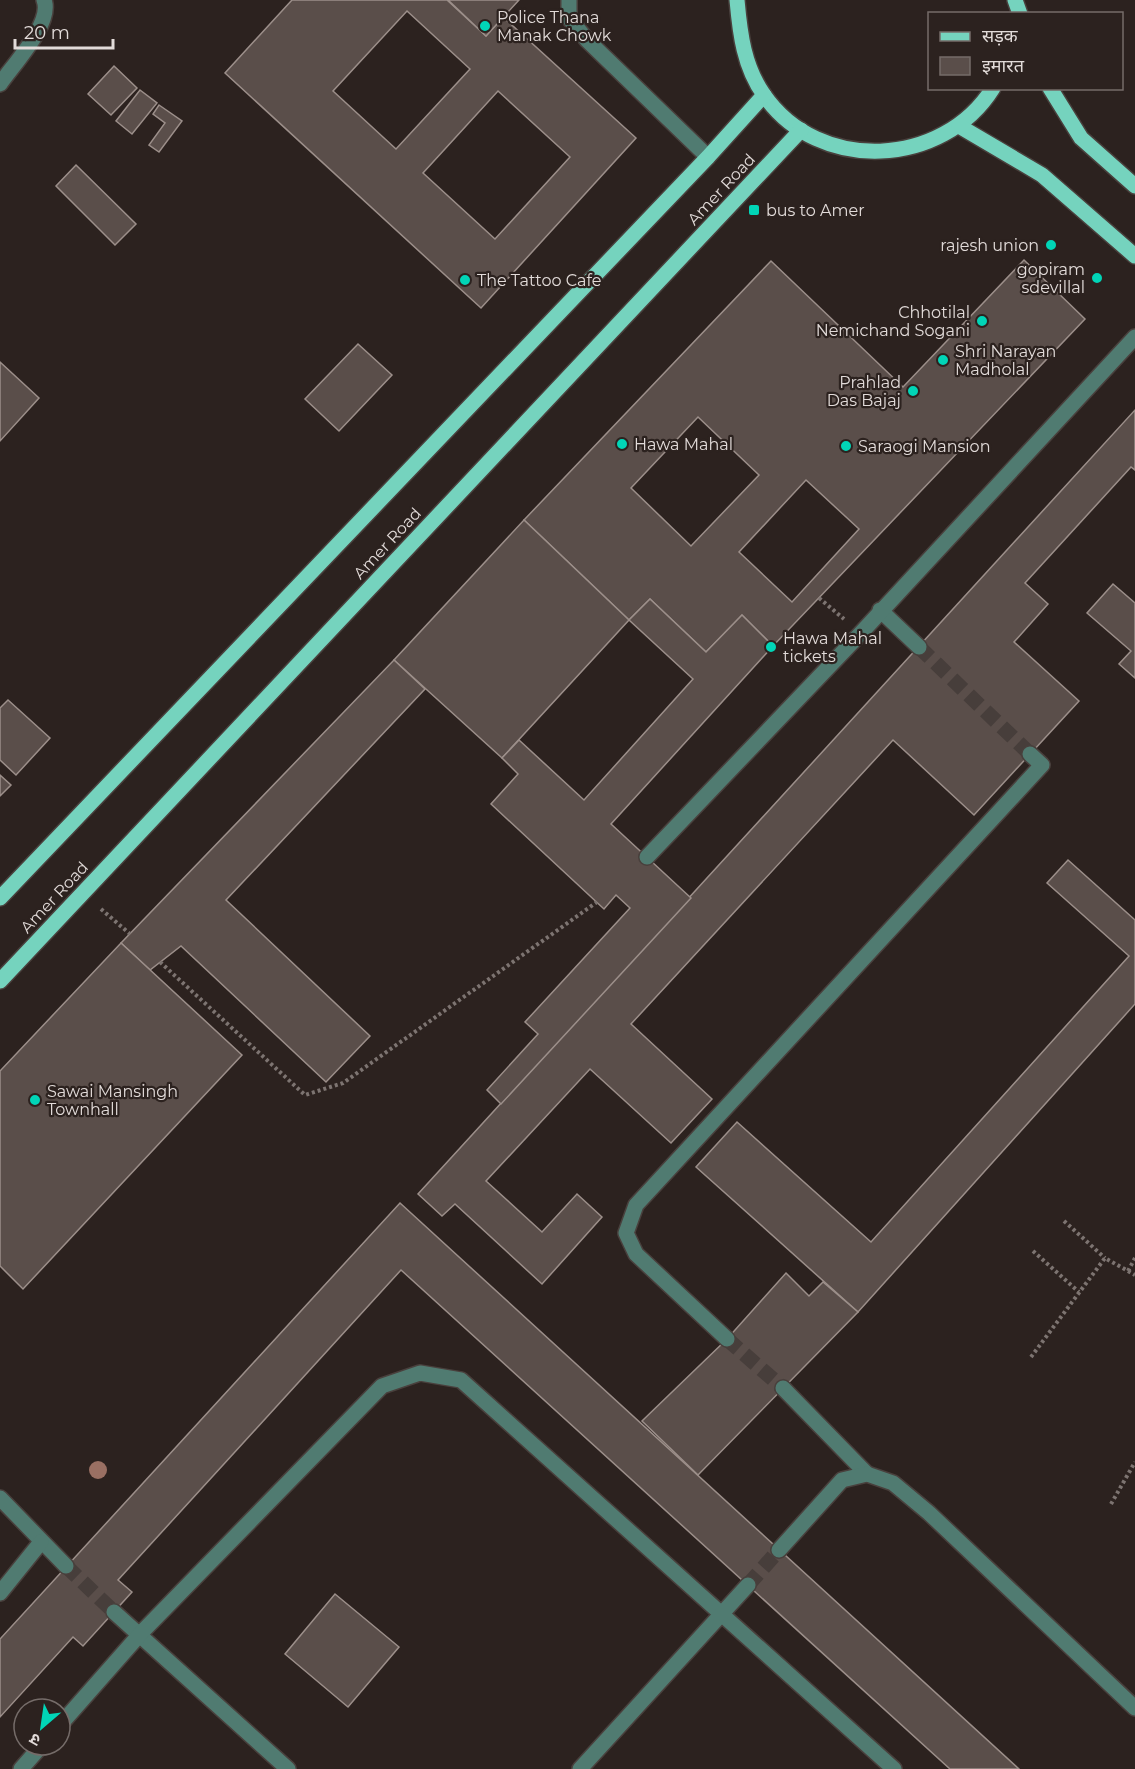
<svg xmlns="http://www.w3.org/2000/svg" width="1135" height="1769" viewBox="0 0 1135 1769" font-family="Montserrat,'Noto Sans Devanagari',sans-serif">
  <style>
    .building { fill: #5a4e4a; stroke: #9c8f8a; stroke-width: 1.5; fill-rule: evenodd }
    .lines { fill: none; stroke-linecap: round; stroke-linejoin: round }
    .minor-tunnel { stroke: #473e3b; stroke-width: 15; stroke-dasharray: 15 8; stroke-linecap: butt }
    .minor-casing { stroke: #49403d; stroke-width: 18 }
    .major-casing { stroke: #49403d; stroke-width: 18 }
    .path { stroke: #7d7471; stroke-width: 4; stroke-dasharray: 3 3; stroke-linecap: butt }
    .minor { stroke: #507b71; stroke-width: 15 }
    .major { stroke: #75d3be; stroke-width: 15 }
    .tree { fill: #9a7063 }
    .poi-dot { fill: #01d5b7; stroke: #2c221f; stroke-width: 2 }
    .labels { text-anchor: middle; stroke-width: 4.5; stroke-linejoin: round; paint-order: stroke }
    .poi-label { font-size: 16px; fill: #e2dbd9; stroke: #2c221f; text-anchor: start }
    .street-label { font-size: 16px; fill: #e2dbd9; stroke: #2c221f }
  </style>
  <rect width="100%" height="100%" fill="#2c221f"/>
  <g class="building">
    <path d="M292 0H447L486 36 503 17 636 138 481 308 225 73ZM407 11 470 69 396 149 333 91ZM498 91 570 157 495 239 423 173Z"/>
    <path d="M448 0H519L486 36Z"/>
    <path d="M114 66 137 88 111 115 88 94Z"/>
    <path d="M140 90 157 103 132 134 116 121Z"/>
    <path d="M159 105 182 121 159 152 149 145 165 123 153 114Z"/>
    <path d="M76 165 136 224 115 245 56 186Z"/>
    <path d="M1024 260 1085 319 773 646 742 615 706 652 650 599 629 620 524 520 771 261 903 387ZM698 417 759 475 691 546 631 488ZM806 480 859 529 792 602 739 552Z"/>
    <path d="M358 344 392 375 339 431 305 399Z"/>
    <path d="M0 362 39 398 0 441Z"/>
    <path d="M1135 410V470L1131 467 1025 583 1048 604 1014 642 1079 701 974 815 893 740 631 1024 712 1099 671 1143 590 1069 486 1181 542 1232 577 1194 602 1217 542 1284 455 1204 442 1216 418 1194Z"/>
    <path d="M524 520 629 620 502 758 394 660Z"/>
    <path d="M1113 584 1135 603V678L1119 664 1131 651 1087 613Z"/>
    <path d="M650 599 706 652 742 615 773 646 611 824 691 898 501 1104 487 1090 538 1034 525 1022 630 908 616 895 604 909 491 804 518 774 502 758 519 740 584 800 693 679 629 620Z"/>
    <path d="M394 660 425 689 226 900 370 1036 326 1082 181 946 150 970 121 943Z"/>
    <path d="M8 700 50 738 16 775 0 760V708Z"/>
    <path d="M0 775 11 785 0 796Z"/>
    <path d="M1068 860 1135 920V1004L858 1312 696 1167 737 1122 871 1242 1129 956 1047 883Z"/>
    <path d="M121 943 242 1055 23 1289 0 1266V1071Z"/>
    <path d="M400 1203 1019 1769H950L401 1270 118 1580 132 1592 83 1646 73 1637 0 1717V1639Z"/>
    <path d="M786 1273 809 1296 823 1282 858 1312 698 1475 642 1421 727 1339Z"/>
    <path d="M335 1594 399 1647 348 1707 285 1654Z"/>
  </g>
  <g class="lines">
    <g class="minor-tunnel">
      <path d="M919 647 1030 754"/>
      <path d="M727 1339 783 1388"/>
      <path d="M66 1566 114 1612"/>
      <path d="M748 1585 779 1550"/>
    </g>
    <defs>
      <g id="minor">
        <path d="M569 0V18L587 40 708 157"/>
        <path d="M0 84C13 65 53 23 44 0"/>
        <path d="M880 610 919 647"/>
        <path d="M647 857 861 633 1135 337"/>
        <path d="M727 1339 636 1254 626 1233 636 1205 1042 765 1030 754"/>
        <path d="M783 1388 867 1474"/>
        <path d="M0 1498 66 1566"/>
        <path d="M779 1550 842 1480 867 1474 893 1483 929 1513 1135 1708"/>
        <path d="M0 1593 41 1542"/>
        <path d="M114 1612 288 1769"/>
        <path d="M60 1725 141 1633 382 1386 420 1373 461 1380 894 1769"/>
        <path d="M21 1769 42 1745"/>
        <path d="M580 1769 748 1585"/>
      </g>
      <g id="major">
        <path d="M737 0C740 34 744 67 764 95 819 174 943 168 993 88"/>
        <path d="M1015 0 1020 14"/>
        <path d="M1050 88 1081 138 1135 186"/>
        <path d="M959 126 1042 175 1135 256"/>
        <path d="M0 898 708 157 764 95"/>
        <path d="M0 981 801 130"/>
      </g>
    </defs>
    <use href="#minor" class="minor-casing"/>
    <use href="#major" class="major-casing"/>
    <g class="path">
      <path d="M819 598 844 619"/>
      <path d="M101 909 130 934"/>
      <path d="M160 962 305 1095 343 1083 597 902"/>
      <path d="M1064 1221 1105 1258"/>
      <path d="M1033 1251 1079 1292"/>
      <path d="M1128 1271 1135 1258"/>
      <path d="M1031 1357 1105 1258 1135 1275"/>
      <path d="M1111 1504 1135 1462"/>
    </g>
    <use href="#minor" class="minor"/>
    <use href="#major" class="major"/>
  </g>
  <circle class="tree" cx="98" cy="1470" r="9"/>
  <g class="poi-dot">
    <circle cx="485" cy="26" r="6"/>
    <rect x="748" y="204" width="12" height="12" rx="3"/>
    <circle cx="1051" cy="245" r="6"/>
    <circle cx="1097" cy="278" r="6"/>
    <circle cx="465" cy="280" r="6"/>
    <circle cx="982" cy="321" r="6"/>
    <circle cx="943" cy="360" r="6"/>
    <circle cx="913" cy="391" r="6"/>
    <circle cx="622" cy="444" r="6"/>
    <circle cx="846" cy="446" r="6"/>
    <circle cx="771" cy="647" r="6"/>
    <circle cx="35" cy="1100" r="6"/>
  </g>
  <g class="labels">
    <g class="poi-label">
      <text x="497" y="23">Police Thana<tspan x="497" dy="18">Manak Chowk</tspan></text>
      <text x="766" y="216">bus to Amer</text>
      <text x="1039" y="251" text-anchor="end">rajesh union</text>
      <text x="1085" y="275" text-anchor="end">gopiram<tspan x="1085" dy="18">sdevillal</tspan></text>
      <text x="477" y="286">The Tattoo Cafe</text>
      <text x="970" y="318" text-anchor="end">Chhotilal<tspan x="970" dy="18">Nemichand Sogani</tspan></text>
      <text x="955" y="357">Shri Narayan<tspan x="955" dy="18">Madholal</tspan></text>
      <text x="901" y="388" text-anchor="end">Prahlad<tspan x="901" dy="18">Das Bajaj</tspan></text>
      <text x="634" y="450">Hawa Mahal</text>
      <text x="858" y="452">Saraogi Mansion</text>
      <text x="783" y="644">Hawa Mahal<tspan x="783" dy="18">tickets</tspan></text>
      <text x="47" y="1097">Sawai Mansingh<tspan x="47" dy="18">Townhall</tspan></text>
    </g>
    <g class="street-label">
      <text transform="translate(721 189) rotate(-47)" y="6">Amer Road</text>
      <text transform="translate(387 543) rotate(-47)" y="6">Amer Road</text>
      <text transform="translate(54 897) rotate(-47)" y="6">Amer Road</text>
    </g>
  </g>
  <rect x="928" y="12" width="195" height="78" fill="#2c221f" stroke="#756c69" stroke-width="1.5"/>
  <rect x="940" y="32" width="30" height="9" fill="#75d3be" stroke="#756c69" stroke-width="1.5"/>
  <text x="982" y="42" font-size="18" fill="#e2dbd9">सड़क</text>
  <rect x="940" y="57" width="30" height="18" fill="#5a4e4a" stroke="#756c69" stroke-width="1.5"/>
  <text x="982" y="72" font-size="18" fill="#e2dbd9">इमारत</text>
  <g transform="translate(42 1727) rotate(209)"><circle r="28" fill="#2c221f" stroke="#756c69" stroke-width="1.5"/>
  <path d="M0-4.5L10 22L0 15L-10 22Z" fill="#01d5b7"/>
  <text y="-9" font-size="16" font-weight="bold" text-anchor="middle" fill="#e2dbd9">उ</text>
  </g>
  <path d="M15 39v9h98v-9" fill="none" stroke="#e2dbd9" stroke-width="3"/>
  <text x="24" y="39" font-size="18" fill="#e2dbd9" stroke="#2c221f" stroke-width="4.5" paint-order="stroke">20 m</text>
</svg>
